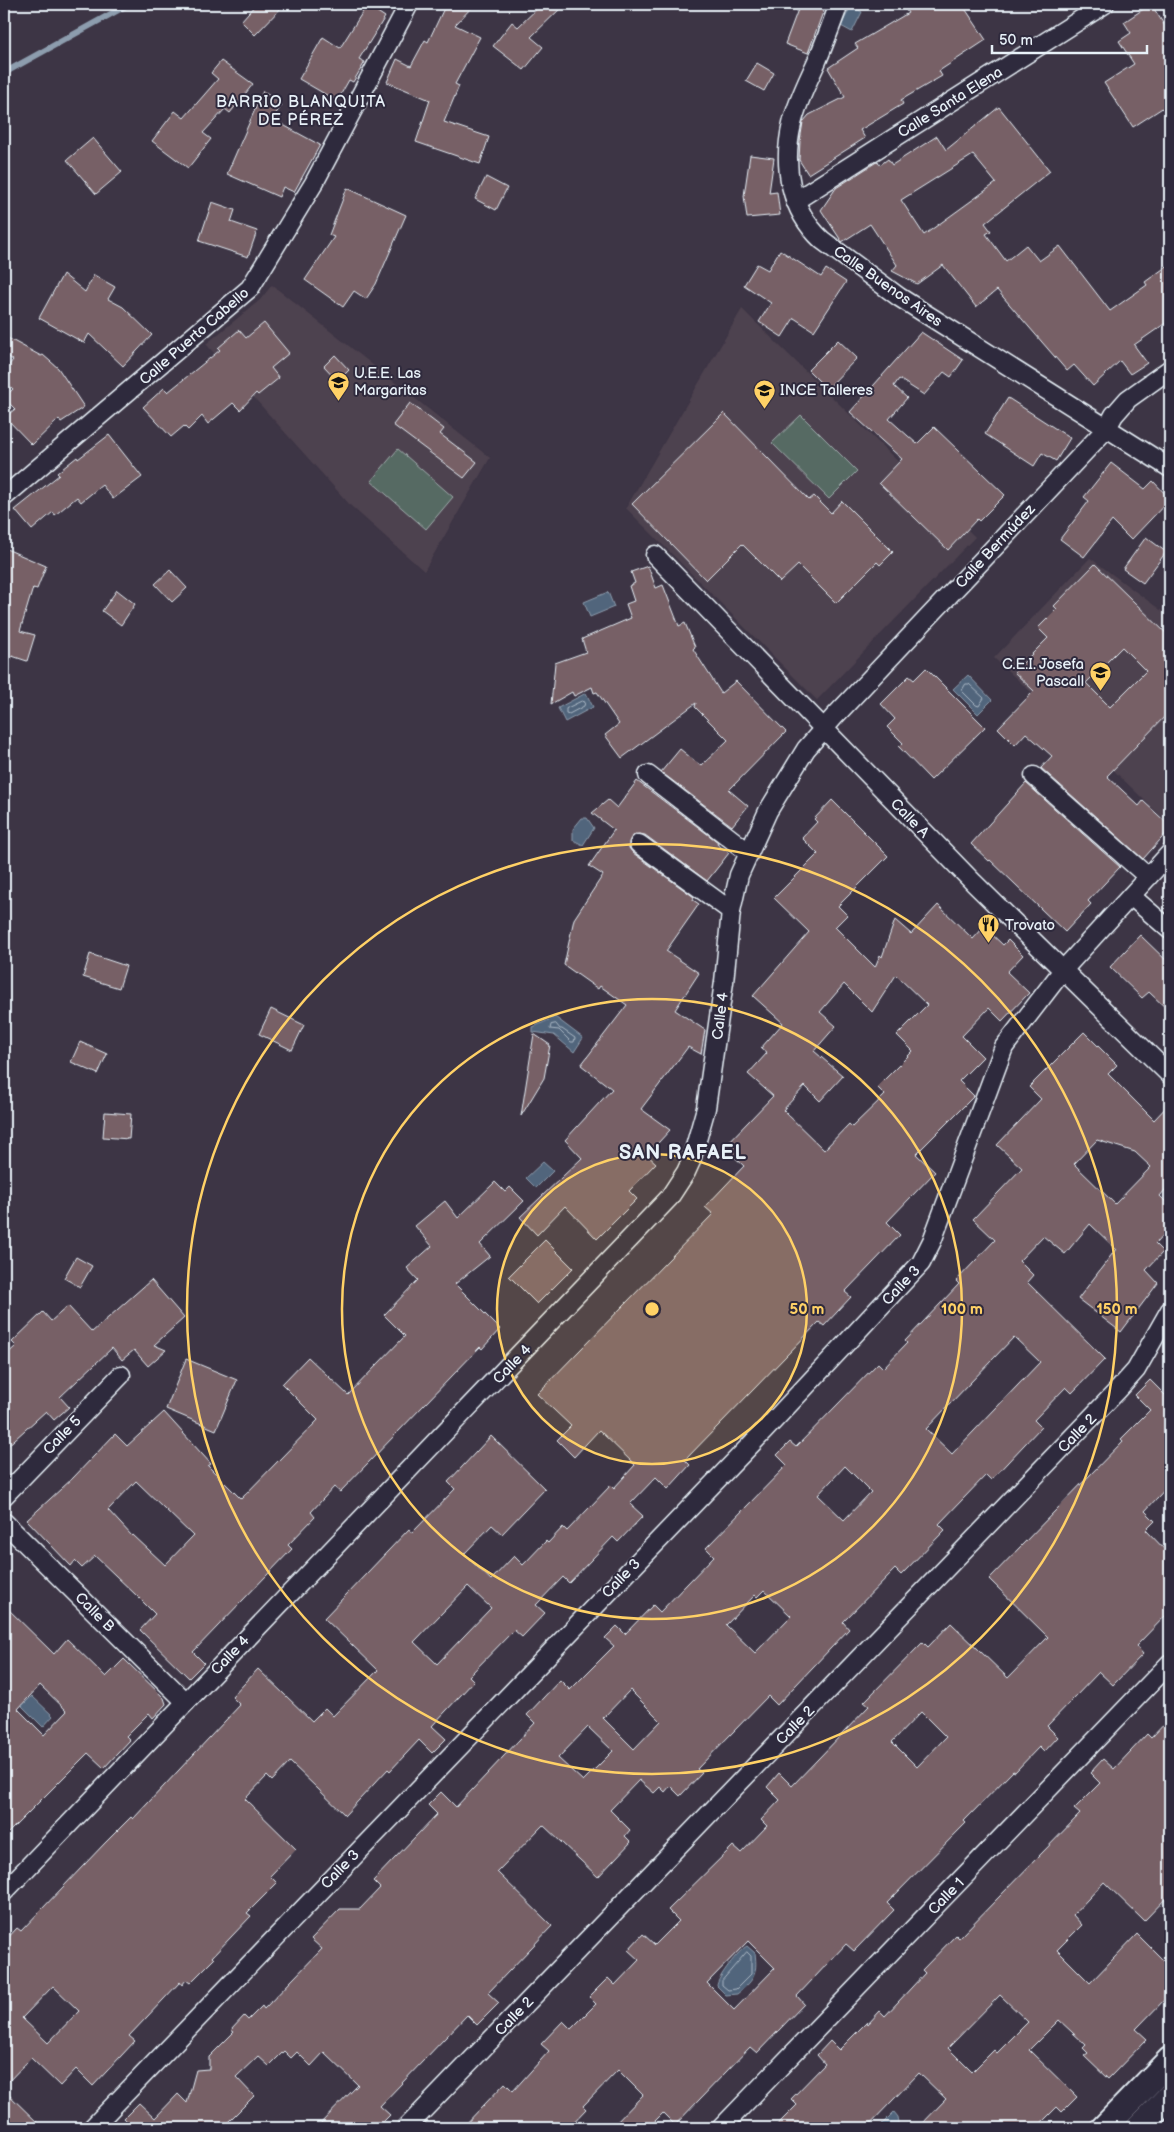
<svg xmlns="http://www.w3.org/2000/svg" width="1174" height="2132" viewBox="0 0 1174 2132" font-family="'Balsamiq Sans',sans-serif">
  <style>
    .built { fill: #4e424f }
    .green { fill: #576a63; stroke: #a0aeae }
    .water { fill: #51657c; stroke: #8d9dae }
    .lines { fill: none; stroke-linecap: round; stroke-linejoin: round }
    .shore { stroke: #acb9c6; stroke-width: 1 }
    .stream { stroke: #8d9dae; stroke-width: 6 }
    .building { fill: #776066; stroke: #e8f1f8; fill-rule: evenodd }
    .street-casing { stroke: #e8f1f8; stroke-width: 21 }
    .secondary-casing { stroke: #e8f1f8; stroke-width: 29 }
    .street { stroke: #2f2a3d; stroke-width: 18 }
    .secondary { stroke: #2f2a3d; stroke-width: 25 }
    .ring { fill: none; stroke: #ffd166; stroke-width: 2.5 }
    .labels { text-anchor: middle; stroke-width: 4; stroke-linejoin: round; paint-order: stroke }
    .street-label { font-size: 15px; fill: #e8f1f8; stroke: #2f2a3d }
    .poi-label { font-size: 15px; fill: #e8f1f8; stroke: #2f2a3d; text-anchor: start }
    .neighbourhood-label { font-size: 16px; letter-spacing: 1px; fill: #e8f1f8; stroke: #2f2a3d }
    .district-label { font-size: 20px; font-weight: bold; letter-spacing: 1px; fill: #e8f1f8; stroke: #2f2a3d }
    .centre { fill: #ffd166; stroke: #2f2a3d; stroke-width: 2.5 }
    .ring-label { font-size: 15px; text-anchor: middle; font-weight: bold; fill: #ffd166; stroke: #2f2a3d; stroke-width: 4; stroke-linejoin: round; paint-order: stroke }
  </style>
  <rect width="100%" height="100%" fill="#3d3545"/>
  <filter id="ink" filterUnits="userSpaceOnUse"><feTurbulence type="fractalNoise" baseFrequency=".02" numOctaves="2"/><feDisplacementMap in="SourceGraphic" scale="10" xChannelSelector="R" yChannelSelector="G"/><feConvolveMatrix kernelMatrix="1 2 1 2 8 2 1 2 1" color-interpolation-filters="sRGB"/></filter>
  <g filter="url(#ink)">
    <g class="built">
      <path d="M272 285 490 458 424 571 351 506 206 344 260 300Z"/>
      <path d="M742 309 975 537 817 700 626 508Z"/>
      <path d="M1090 558 1170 617V825L1067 725 994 658Z"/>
    </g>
    <g class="green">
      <path d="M801 415 857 471 829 499 772 443Z"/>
      <path d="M398 449 453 497 426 529 371 481Z"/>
    </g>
    <g class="water">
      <path d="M851 6 862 12 852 32 841 26Z"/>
      <path d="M608 592 614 607 590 617 584 602Z"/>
      <path d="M968 675 992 700 978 714 953 689Z"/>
      <path d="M586 693 593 707 565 722 558 708Z"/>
      <path d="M582 818H587L594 828 583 845 573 840V829Z"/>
      <path d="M555 1017 583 1038 574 1052 554 1035 533 1032V1027Z"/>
      <path d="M543 1162 553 1171 536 1188 526 1178Z"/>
      <path d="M32 1696 53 1716 43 1727 22 1706Z"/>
      <path d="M747 1946 755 1953C758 1975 753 1981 737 1994L726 1995 717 1986C717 1978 739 1950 747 1946Z"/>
      <path d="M894 2112 898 2117 900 2128H878Z"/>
    </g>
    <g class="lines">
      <g class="shore">
        <path d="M966 684H969L984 698 979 706 976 705 962 691Z"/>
        <path d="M582 701 585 702 584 706 569 714 566 713V709Z"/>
        <path d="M556 1024 560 1029H562L575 1038 574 1042H571L559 1030 550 1029 551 1025Z"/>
        <path d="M747 1952 751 1956V1974L736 1989 728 1990 722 1985V1981Z"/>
      </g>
      <path class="stream" d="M4 73 129 4"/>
    </g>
    <g class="building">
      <path d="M256 4H285L255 35 241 21Z"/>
      <path d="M446 4H475L455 25 480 37 455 84 459 86 444 122 489 137 480 164 416 142 430 100 387 82 397 59 411 66 425 40 428 42Z"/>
      <path d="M542 4H565L531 37 543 47 524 70 493 46 512 22 518 27Z"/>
      <path d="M800 4H826L808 53 785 44Z"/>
      <path d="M902 4H962L986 40 939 71 942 76 901 100 903 104 860 130 865 138 808 174 799 160 800 141 803 122 809 115 845 97 828 68 858 48 855 44 908 13Z"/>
      <path d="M1151 4 1170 34V103L1133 127 1104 83 1134 64 1119 41 1131 33 1124 22Z"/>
      <path d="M367 5 385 17 359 59 365 62 353 82 349 80 337 101 299 79 323 37 340 48Z"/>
      <path d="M221 61 253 84 230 113 225 109 203 133 211 139 188 168 152 141 175 111 184 118 218 79 211 73Z"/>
      <path d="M757 63 774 73 764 91 746 81Z"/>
      <path d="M263 91 282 105 272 119 320 145 294 192 283 187 279 197 227 174Z"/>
      <path d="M999 107 1050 171 985 223 991 231 986 234 1006 261 1026 245 1039 261 1060 246 1110 311 1147 285 1145 282 1170 264V320L1134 345 1147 363 1130 374 1120 361 1093 386 1074 365 1067 371 997 290 976 307 943 265 917 284 892 271 897 265 870 224 842 242 821 210 836 188 878 161 880 165 888 159 892 165 937 136 946 150ZM973 155 996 183 924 235 901 200Z"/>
      <path d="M93 138 122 172 96 194 67 160Z"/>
      <path d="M750 155 774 158 769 193 777 192 780 215 747 218 744 196Z"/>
      <path d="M486 177 507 188 496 210 475 199Z"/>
      <path d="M347 188 406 215 376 284 366 299 354 291 343 307 305 280 334 237 329 235Z"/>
      <path d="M212 202 235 210 231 222 257 231 248 257 199 241Z"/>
      <path d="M780 250 821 277 826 269 846 282 814 331 794 318 782 337 759 322 771 303 744 285 757 264 768 270Z"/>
      <path d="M63 274 85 292 94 275 115 287 108 299 123 307 152 335 123 366 89 334 84 343 39 318Z"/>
      <path d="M264 323 289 353 271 368 279 378 258 395 256 393 240 410 233 403 208 424 202 416 188 430 184 426 171 437 143 407 164 388 168 392 220 350 218 348 239 330 246 338Z"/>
      <path d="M921 332 963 360 951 377 944 372 924 395 899 379 894 386 907 398 889 419 917 444 934 427 1005 495 979 521 977 519 948 550 879 483 902 459 850 412Z"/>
      <path d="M4 336 41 356 43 355 58 368 84 407 61 422 59 419 32 445 5 417 15 409 4 398 13 389 4 380V371L13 360 4 354Z"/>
      <path d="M838 340 857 358 827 389 808 370Z"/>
      <path d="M335 355 349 370 338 381 324 366Z"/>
      <path d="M1008 398 1070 438 1056 461 1042 453 1034 466 985 434Z"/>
      <path d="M410 403 444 429 440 434 477 462 464 478 393 425Z"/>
      <path d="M724 413 809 500 814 496 831 513 842 501 893 552 880 565 877 562 836 603 798 565 780 582 742 544 706 580 632 504Z"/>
      <path d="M109 435 142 477 113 499 102 485 81 502 77 497 55 515 53 512 32 530 15 510 59 475 57 473 77 457 78 459Z"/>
      <path d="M1111 463 1145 489 1153 481 1170 499 1131 540 1112 521 1084 557 1060 539 1089 501 1084 497Z"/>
      <path d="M1146 537 1166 552 1143 583 1123 569Z"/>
      <path d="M4 548 46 566 37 589 33 588 20 631 35 635 27 661 12 656 7 670 4 669Z"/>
      <path d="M1095 564 1170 637V711L1107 776 1139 806 1143 801 1170 826V829L1143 859 1041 768 1052 756 1026 733 1015 745 998 728 1034 691 1014 672 1048 638 1038 628 1057 609 1054 606ZM1122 647 1146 671 1110 707 1086 683Z"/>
      <path d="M648 566 656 588 663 585 679 626 685 623 695 647 693 649 721 693 736 681 786 732 729 790 748 806 732 826 661 772 680 749 701 766 728 740 695 707 696 703 622 758 605 735 619 724 597 692 594 693 592 687 574 696 572 692 551 704 555 663 586 652 582 639 631 618 626 604 634 601 629 586 635 583 631 572Z"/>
      <path d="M170 570 187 588 172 602 155 584Z"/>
      <path d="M117 590 135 604 121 625 102 611Z"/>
      <path d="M926 668 985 727 931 780 899 747 903 743 887 727 895 719 881 704 909 676 914 680Z"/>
      <path d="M637 781 718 842 717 844 729 853 707 881 645 835 635 834 629 842V848L633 853 694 897 693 900 699 904 666 951 699 973 675 1010 705 1030 701 1054 688 1047 641 1109 670 1130 647 1155 656 1163 629 1191 637 1199 597 1239 565 1206 537 1235 520 1217 582 1158 565 1140 612 1089 581 1065 627 1005 600 986 598 989 564 965 574 919 603 875 589 866 614 830 592 813 608 800 617 808Z"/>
      <path d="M1026 783 1120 867 1088 901 1091 904 1065 932 990 860 989 861 971 844Z"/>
      <path d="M832 800 888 856 838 906 847 915 835 927 875 967 880 955 882 957 895 920 911 934 938 905 973 939 984 927 1003 945 1008 940 1023 955 1007 972 1029 993 1002 1021 989 1008 962 1036 983 1057 959 1081 974 1096 916 1154 935 1172 887 1222 900 1235 845 1292 851 1297 824 1326 819 1322 685 1460 690 1465 668 1489 656 1477 630 1504 643 1516 618 1542 613 1537 569 1583 563 1577 536 1605 545 1613 522 1637 514 1630 469 1676 474 1681 432 1726 446 1739 432 1753 419 1740 390 1771 388 1769 345 1815 290 1762 272 1781 267 1776 245 1799 296 1849 270 1876 277 1883 247 1913 251 1916 212 1957 214 1959 190 1983 186 1980 182 1985 180 1982 129 2036 135 2041 93 2086 76 2069 60 2086 31 2058 4 2086V1942L17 1928 21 1931 105 1843 131 1817 133 1819 240 1705 232 1697 258 1669 312 1721 325 1708 333 1716 378 1670 324 1618 409 1529 412 1533 455 1489 448 1482 491 1436 545 1489 502 1534 492 1525 464 1554 491 1580 514 1556 523 1565 546 1541 548 1543 563 1527 567 1531 611 1485 614 1488 635 1465 599 1430 574 1457 557 1440 571 1426 537 1394 713 1214 705 1207 744 1166 724 1147 773 1096 748 1074 767 1053 761 1048 783 1023 753 996 809 932 774 898 818 854 802 838 817 822 814 819ZM896 975 927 1005 897 1035 913 1051 877 1087 885 1095 852 1127 849 1124 824 1150 783 1110 805 1086 820 1101 843 1076 814 1051 836 1026 820 1012 844 984 872 1012ZM468 1586 491 1608 437 1664 414 1642ZM53 1986 79 2011 48 2043 22 2018Z"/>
      <path d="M1140 935 1170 964V1012L1149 992 1142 998 1110 967Z"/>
      <path d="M90 954 126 966 119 988 83 977Z"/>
      <path d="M271 1009 304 1025 292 1050 259 1034Z"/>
      <path d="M1084 1032 1117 1065 1108 1074 1154 1120 1170 1103V1184L1160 1196 1170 1206V1228L1155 1244 1163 1252 1146 1270 1158 1283 1121 1332 1078 1299 1116 1249 1090 1224 1065 1254 1043 1236 1019 1261 1033 1275 1027 1282 1105 1359 1072 1393 1066 1387 1034 1420 1041 1427 991 1480 986 1475 939 1524 945 1530 901 1575 895 1569 843 1622 849 1629 777 1705 768 1696 697 1769 702 1773 680 1796 670 1786 665 1792 660 1787 654 1793 639 1780 610 1810 630 1830 625 1836 631 1842 598 1877 543 1825 497 1872 552 1926 488 1993 499 2003 477 2025 467 2015 380 2106 390 2115 377 2128H316L358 2085 324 2052 311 2066 297 2052 291 2058 284 2051 269 2066 258 2056 236 2077 254 2096 222 2128H134L124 2118 139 2103 155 2118 178 2094 187 2103 196 2070 209 2069V2057L234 2032 231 2030 244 2016 248 2020 262 2006 264 2009 322 1949 311 1939 340 1909H360L380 1888 373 1881 437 1814 428 1805 441 1792 456 1807 535 1723 527 1715 560 1680 570 1690 614 1646 605 1638 617 1626 625 1634 653 1605 660 1612 714 1556 706 1548 787 1465 777 1455 790 1442 796 1447 878 1363 883 1368 907 1343 905 1341 959 1284 956 1281 995 1240 973 1219 1022 1168 997 1145 1041 1099 1029 1087ZM1097 1140 1135 1152 1151 1167 1115 1204 1074 1164ZM1014 1337 1040 1362 952 1454 926 1429ZM845 1466 871 1492 844 1520 818 1495ZM764 1590 791 1616 755 1653 726 1625 755 1595 757 1597ZM630 1690 661 1721 634 1749 603 1718ZM588 1727 613 1751 583 1781 558 1758Z"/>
      <path d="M534 1034 550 1045 544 1078 521 1116Z"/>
      <path d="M80 1042 107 1054 98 1074 71 1062Z"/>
      <path d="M105 1112 131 1114 129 1139 103 1137Z"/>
      <path d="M495 1182 505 1192 510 1187 524 1201 480 1244 490 1256 455 1284 500 1329 482 1349 480 1347 340 1492 334 1487 311 1512 315 1517 288 1545 292 1549 193 1652 204 1663 189 1678 140 1630 155 1614 136 1595 95 1556 82 1568 75 1561 71 1566 27 1520 73 1478 115 1434 127 1446 164 1412 211 1464 208 1466 241 1499 318 1420 282 1384 308 1357 348 1395 405 1336 384 1315 418 1280 407 1268 432 1246 415 1226 445 1201 458 1218ZM136 1481 193 1536 165 1565 133 1535 132 1536 108 1510Z"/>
      <path d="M545 1240 573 1268 537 1304 509 1276Z"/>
      <path d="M76 1257 92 1266 80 1287 64 1278Z"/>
      <path d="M151 1280 184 1318 154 1345 166 1350 148 1366 134 1350 122 1360 112 1348 60 1397 69 1407 54 1420 46 1411 4 1449V1357L16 1346 12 1342 43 1312 51 1321 68 1306 92 1332Z"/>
      <path d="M186 1359 237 1380 216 1430 166 1409Z"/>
      <path d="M1150 1380 1170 1400V1484L1145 1511 1155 1521 1146 1530 1170 1555V1611L1136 1646 1143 1654 1113 1685 1099 1672 1047 1726 1058 1737 1044 1752 1039 1747 1015 1772 1013 1771 964 1821 966 1823 887 1903 894 1910 854 1951 846 1944 797 1996 804 2004 757 2053 750 2047 675 2125 663 2113 648 2128H611L643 2095 618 2070 583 2106 586 2109 568 2128H462L505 2083 513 2091 549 2051 541 2044 563 2021 571 2029 596 2004 589 1997 608 1978 615 1985 639 1960 628 1950 643 1934 655 1945 679 1921 668 1910 733 1846 741 1853 767 1826 761 1820 780 1800 767 1787 779 1773 792 1786 869 1706 864 1702 923 1642 928 1647 951 1623 1008 1678 1048 1637 989 1579 1123 1441 1121 1439 1150 1410 1135 1395ZM921 1712 946 1737 917 1767 892 1742ZM748 1941 775 1968 734 2010 707 1983Z"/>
      <path d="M4 1605 54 1654 67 1639 106 1677 124 1659 164 1698 166 1704 153 1718 149 1713 126 1736 130 1740 104 1768 88 1753 4 1837ZM40 1685 67 1711 44 1735 18 1709Z"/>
      <path d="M1170 1718V1894L1144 1921 1104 1882 1073 1915 1082 1925 1057 1950 1090 1983 1137 1934 1170 1967V1994L1136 2029 1147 2039 1108 2079 1084 2056 1088 2053 1083 2048 1086 2045 1059 2020 1029 2050 1077 2097 1062 2112 1057 2107 1036 2128H918L946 2099 919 2073 866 2128H774L797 2105 791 2099 825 2064 817 2055 830 2041 839 2050 867 2022 868 2024 880 2011 885 2016 925 1973 922 1970 956 1935 959 1938 1080 1814 1074 1809 1100 1783 1090 1773 1103 1759 1114 1769 1147 1734 1151 1738ZM1000 1995 1028 2022 997 2053 994 2050 972 2072 948 2048Z"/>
      <path d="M4 2090 43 2128H4Z"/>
    </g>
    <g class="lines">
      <defs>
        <g id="street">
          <path d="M839 4C832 23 825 42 817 61 808 81 797 102 792 124 782 166 790 210 822 240L899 297 1170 468"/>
          <path d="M795 201 1105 4"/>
          <path d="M4 497 250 288 314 183 409 4"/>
          <path d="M655 555 974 883 1170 1075"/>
          <path d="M648 775 748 852"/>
          <path d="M1034 776 1148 877"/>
          <path d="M639 844 731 911"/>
          <path d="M1131 896 1170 930"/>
          <path d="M4 1496 121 1375"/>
          <path d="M4 1522 186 1702"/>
          <path d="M4 1892 669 1198 686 1172 691 1161 706 1108 724 982 731 911 739 875 768 811 806 749 834 717 1107 428 1114 415 1128 399 1170 369"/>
          <path d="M92 2128 764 1431 921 1263 932 1241 1004 1047 1063 970 1170 853"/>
          <path d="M406 2128 1118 1390 1136 1370 1170 1310"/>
          <path d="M721 2128 1170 1663"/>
        </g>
        <g id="secondary">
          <path d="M1104 2128 1170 2060"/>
          <path d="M1139 2128 1170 2096"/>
        </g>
      </defs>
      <use href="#street" class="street-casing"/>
      <use href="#secondary" class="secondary-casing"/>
      <use href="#street" class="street"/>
      <use href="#secondary" class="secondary"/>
    </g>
  </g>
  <circle cx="652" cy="1309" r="155" fill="#ffd166" fill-opacity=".12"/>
  <g class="ring">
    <circle cx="652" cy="1309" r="155"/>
    <circle cx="652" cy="1309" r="310"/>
    <circle cx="652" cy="1309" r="465"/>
  </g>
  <defs>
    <symbol id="school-pin" viewBox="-11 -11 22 30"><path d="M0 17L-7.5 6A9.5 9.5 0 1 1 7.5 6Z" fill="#ffd166" stroke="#2f2a3d"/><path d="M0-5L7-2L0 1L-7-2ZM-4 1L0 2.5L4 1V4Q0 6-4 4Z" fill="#111"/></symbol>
    <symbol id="university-pin" viewBox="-11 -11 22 30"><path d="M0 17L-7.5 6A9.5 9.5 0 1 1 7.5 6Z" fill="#ffd166" stroke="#2f2a3d"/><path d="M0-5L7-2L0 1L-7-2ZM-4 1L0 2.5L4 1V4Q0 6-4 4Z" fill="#111"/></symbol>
    <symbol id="restaurant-pin" viewBox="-11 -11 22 30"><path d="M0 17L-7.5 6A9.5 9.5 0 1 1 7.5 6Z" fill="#ffd166" stroke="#2f2a3d"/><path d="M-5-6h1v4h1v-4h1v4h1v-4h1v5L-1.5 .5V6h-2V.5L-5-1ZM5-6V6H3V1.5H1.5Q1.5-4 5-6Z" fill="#111"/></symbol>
  </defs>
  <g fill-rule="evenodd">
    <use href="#school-pin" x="326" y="370" width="25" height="34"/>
    <use href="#university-pin" x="752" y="378" width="25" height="34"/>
    <use href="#school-pin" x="1088" y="660" width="25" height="34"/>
    <use href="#restaurant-pin" x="976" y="912" width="25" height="34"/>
  </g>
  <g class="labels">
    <g class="street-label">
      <text transform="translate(950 102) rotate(-32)" y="5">Calle Santa Elena</text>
      <text transform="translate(888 286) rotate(35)" y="5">Calle Buenos Aires</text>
      <text transform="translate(194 336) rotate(-41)" y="5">Calle Puerto Cabello</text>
      <text transform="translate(995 546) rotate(-47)" y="5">Calle Bermúdez</text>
      <text transform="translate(910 818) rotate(46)" y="5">Calle A</text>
      <text transform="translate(720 1016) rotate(-83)" y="5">Calle 4</text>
      <text transform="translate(901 1285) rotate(-47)" y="5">Calle 3</text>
      <text transform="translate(512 1364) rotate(-46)" y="5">Calle 4</text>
      <text transform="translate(1077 1433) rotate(-46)" y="5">Calle 2</text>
      <text transform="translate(62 1435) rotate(-46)" y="5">Calle 5</text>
      <text transform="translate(621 1578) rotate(-46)" y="5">Calle 3</text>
      <text transform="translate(95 1612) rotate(45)" y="5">Calle B</text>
      <text transform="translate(230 1655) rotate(-46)" y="5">Calle 4</text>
      <text transform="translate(795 1725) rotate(-46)" y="5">Calle 2</text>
      <text transform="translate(340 1869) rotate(-46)" y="5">Calle 3</text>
      <text transform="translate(946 1896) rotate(-46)" y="5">Calle 1</text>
      <text transform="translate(514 2016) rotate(-46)" y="5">Calle 2</text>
    </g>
    <g class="poi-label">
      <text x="354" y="378">U.E.E. Las<tspan x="354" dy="17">Margaritas</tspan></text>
      <text x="780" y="395">INCE Talleres</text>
      <text x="1084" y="669" text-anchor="end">C.E.I. Josefa<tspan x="1084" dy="17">Pascall</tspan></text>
      <text x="1005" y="930">Trovato</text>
    </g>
    <g class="neighbourhood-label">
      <text x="301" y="107">BARRIO BLANQUITA<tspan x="301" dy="18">DE PÉREZ</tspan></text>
    </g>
    <g class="district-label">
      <text x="683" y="1159">SAN RAFAEL</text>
    </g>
  </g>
  <circle cx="652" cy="1309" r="8" class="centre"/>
  <g class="ring-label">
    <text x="807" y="1314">50 m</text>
    <text x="962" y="1314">100 m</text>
    <text x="1117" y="1314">150 m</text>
  </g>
  <rect width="1174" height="2132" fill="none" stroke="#2f2a3d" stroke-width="20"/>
  <rect x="10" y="10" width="1154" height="2112" fill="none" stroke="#e8f1f8" stroke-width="2" filter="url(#ink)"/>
  <path d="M992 45v8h155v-8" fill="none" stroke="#e8f1f8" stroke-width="2.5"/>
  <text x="999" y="45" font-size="15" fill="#e8f1f8" stroke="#2f2a3d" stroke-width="4" paint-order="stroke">50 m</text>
</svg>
